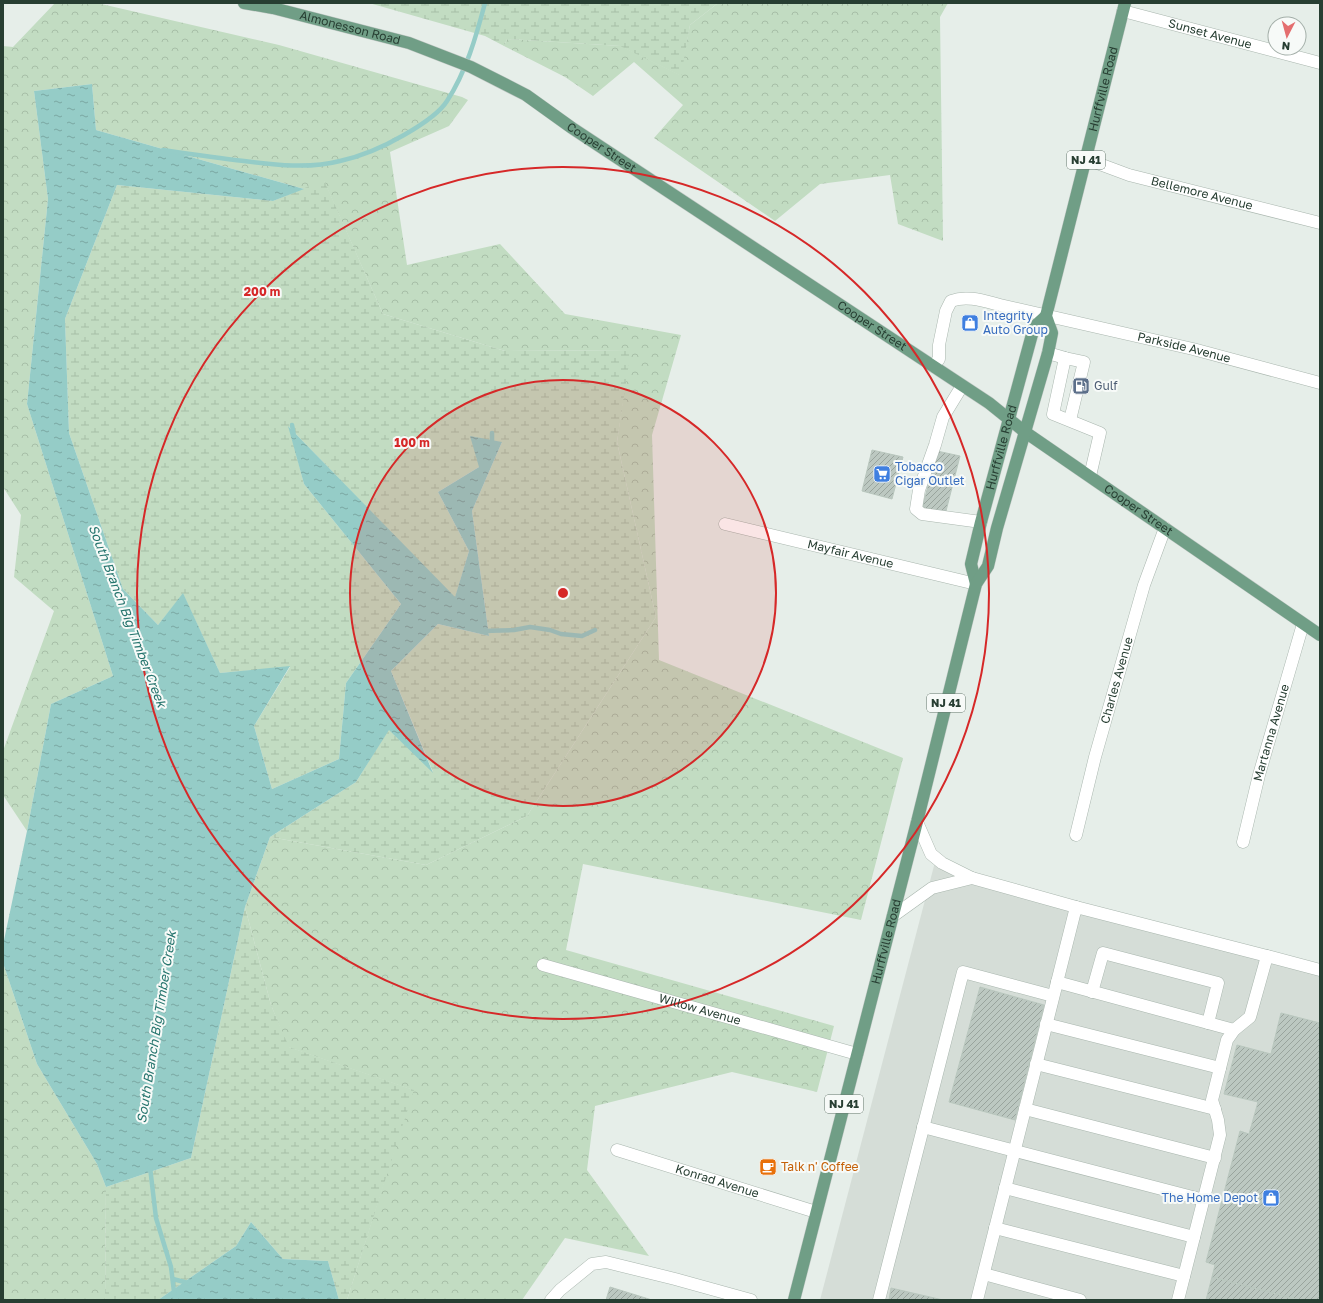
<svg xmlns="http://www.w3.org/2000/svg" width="1323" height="1303" viewBox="0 0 1323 1303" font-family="'Golos Text',sans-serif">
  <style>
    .built { fill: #d5ddd7 }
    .forest { fill: url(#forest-crowns) }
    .wetland { fill: url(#wetland-marsh) }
    .water { fill: url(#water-ripples) }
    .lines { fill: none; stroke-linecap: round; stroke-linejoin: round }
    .stream { stroke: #95ccc7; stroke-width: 4.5 }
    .building { fill: url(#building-hatch); stroke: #b9c7be }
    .minor-casing { stroke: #a9b6ae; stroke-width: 13 }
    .major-casing { stroke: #c3c9c6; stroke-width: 13 }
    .minor { stroke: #fff; stroke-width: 12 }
    .major { stroke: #709e86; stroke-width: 12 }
    .ring { fill: none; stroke: #d62828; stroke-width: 2 }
    .labels { text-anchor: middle; stroke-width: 4; stroke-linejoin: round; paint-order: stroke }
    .shield { fill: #f7faf8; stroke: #65766d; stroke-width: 1 }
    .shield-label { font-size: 11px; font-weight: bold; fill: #273e32 }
    .street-label { font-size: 12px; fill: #273e32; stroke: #f7faf8 }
    .shop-label { font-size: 12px; fill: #366cbe; stroke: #f7faf8; text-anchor: start }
    .service-label { font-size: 12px; fill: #4e5e75; stroke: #f7faf8; text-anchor: start }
    .food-label { font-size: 12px; fill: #c56008; stroke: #f7faf8; text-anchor: start }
    .water-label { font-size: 13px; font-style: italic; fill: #26756e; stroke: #f7faf8 }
    .centre { fill: #d62828; stroke: #f7faf8; stroke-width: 2 }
    .ring-label { font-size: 12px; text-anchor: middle; font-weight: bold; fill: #d62828; stroke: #f7faf8; stroke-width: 4; stroke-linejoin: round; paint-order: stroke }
  </style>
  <defs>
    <pattern id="forest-crowns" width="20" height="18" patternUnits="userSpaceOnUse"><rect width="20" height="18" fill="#c2dcc2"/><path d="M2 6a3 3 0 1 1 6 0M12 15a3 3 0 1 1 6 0" fill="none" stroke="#a7bea7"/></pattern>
    <pattern id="wetland-marsh" width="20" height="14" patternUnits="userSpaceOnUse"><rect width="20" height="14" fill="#c2dcc2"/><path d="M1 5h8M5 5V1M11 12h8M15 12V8" fill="none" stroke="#a7bea7"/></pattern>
    <pattern id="water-ripples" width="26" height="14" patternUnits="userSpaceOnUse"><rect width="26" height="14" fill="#95ccc7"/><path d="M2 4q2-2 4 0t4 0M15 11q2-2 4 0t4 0" fill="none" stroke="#7aa7a2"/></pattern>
    <pattern id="building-hatch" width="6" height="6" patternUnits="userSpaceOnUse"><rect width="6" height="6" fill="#bcc8c1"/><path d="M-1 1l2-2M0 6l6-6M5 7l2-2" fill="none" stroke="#99a49d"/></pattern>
  </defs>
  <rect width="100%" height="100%" fill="#e6eee9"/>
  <path class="built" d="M935 862 1320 974V1300H820Z"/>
  <g class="forest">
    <path d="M55 3H97L279 45 462 97 468 100 449 126 390 152 407 265 500 244 565 314 681 335 652 435 659 660 903 758 861 920 583 864 566 950 834 1026 817 1092 732 1072 595 1106 587 1170 649 1256 565 1238 522 1300H347L413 1090 288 1047 271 1005 245 907 270 837 426 865 527 816 656 617 617 442 630 350 505 351 383 314 324 181 304 189 96 130 92 84 34 91 48 199 27 404 113 676 51 704 27 831 3 795V751L54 611 14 577 21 515 3 487V46L13 47Z"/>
    <path d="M718 3H948L940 17 943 241 898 224 890 175 820 184 775 221 654 138 683 105 634 62 593 96 565 77 504 46 507 39 621 46 680 75 690 25Z"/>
    <path d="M3 963 37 1064 97 1164 106 1187 105 1300H3Z"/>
  </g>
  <g class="wetland">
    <path d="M369 3H718L690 25 681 76 620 46 507 39 504 46 485 36Z"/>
    <path d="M324 180 383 314 505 351 631 350 617 442 656 617 527 816 426 865 270 837 356 782 389 729 433 772 391 671 438 624 489 636 472 511 502 442 479 467 438 492 469 551 455 598 289 427 304 484 401 604 346 683 339 759 272 789 254 726 290 667 220 673 183 594 158 625 123 589 69 433 65 319 117 185 273 201Z"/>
    <path d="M245 907 271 1005 289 1047 414 1090 347 1300H339L328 1261 283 1259 251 1222 236 1246 158 1300H105L106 1187 191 1158Z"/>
  </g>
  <g class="water">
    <path d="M92 84 96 130 304 189 273 201 117 185 65 319 69 433 123 589 158 625 183 593 220 673 290 666 254 726 272 789 339 759 346 683 401 604 304 484 288 426 455 597 469 551 438 492 479 467 470 436 502 442 472 511 489 636 438 624 391 671 433 773 389 730 356 782 270 837 245 907 191 1158 106 1187 97 1164 37 1064 3 963V945L27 831 51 704 113 676 27 404 48 199 34 91Z"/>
    <path d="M251 1222 283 1259 328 1261 339 1300H158L236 1246Z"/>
  </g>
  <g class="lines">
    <g class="stream">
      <path d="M163 150C190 154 217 158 244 161 276 165 309 169 340 161 363 156 385 146 404 135 418 127 439 114 447 101 466 72 476 37 485 3"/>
      <path d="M292 425 294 436"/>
      <path d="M492 433V445"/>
      <path d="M483 631 514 630 530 627 550 630 561 634 582 636 595 630"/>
      <path d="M150 1167 156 1218 171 1267 175 1300"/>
      <path d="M173 1279 188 1283"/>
    </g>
  </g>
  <g class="building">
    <path d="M872 450 903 457 892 499 862 491Z"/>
    <path d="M937 451 960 456 945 515 922 509Z"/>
    <path d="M980 987 1044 1005 1015 1120 949 1102Z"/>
    <path d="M1281 1013 1320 1023V1300H1299L1212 1277 1215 1265 1206 1262 1240 1131 1249 1134 1258 1102 1224 1094 1237 1045 1271 1054Z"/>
    <path d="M1212 1277 1299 1300H1206Z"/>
    <path d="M610 1287 652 1300H606Z"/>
    <path d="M891 1288 943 1300H889Z"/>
  </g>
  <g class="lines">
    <defs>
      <g id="minor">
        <path id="s1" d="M1123 11 1320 63"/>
        <path id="s2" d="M1086 159 1129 175 1320 223"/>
        <path d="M1048 353 1065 358 1053 414 1100 433 1090 476"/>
        <path d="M1065 358 1084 362 1070 420"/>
        <path id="s3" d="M933 366 939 359V345L946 311 951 301C967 295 984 301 1000 305L1193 349 1320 383"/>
        <path d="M962 386 943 417 935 445 919 490 916 509 922 514 981 522"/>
        <path id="s4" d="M725 524 976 584"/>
        <path id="s5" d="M1076 835 1095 757 1144 585 1165 528"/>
        <path id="s6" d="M1243 842 1259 775 1303 624"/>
        <path d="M972 878 1076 907"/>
        <path d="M893 916 932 888 972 878 942 863 931 854 917 822"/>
        <path id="s7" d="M543 965 857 1054"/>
        <path d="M1057 982 1234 1030"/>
        <path d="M1092 992 1103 953 1218 983 1208 1023"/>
        <path d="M1046 1024 1220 1068"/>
        <path d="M1036 1064 1215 1109"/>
        <path d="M1025 1109 1215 1158"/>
        <path d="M923 1127 1204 1200"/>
        <path id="s8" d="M617 1150 816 1212"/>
        <path d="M1005 1188 1194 1237"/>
        <path d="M995 1228 1184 1276"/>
        <path d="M984 1274 1080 1300"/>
        <path d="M551 1300 560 1290 592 1264 606 1262 675 1279 751 1300"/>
        <path d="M879 1300 963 972 1053 996"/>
        <path d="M977 1300 1076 907 1267 956"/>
        <path d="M1178 1300 1220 1135 1218 1120 1212 1100 1227 1040 1234 1030 1250 1017 1267 956 1320 970"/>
      </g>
      <g id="major">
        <path id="s9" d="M244 3 273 8 409 43 471 67 526 95 572 128 989 403 1025 432 1320 635"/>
        <path id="s10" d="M976 584 971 564 981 522 1034 327 1046 316"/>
        <path id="s11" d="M794 1300 917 822 976 584 988 566 997 528 1048 353 1052 333 1046 316 1125 3"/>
      </g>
    </defs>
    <use href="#minor" class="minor-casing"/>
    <use href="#major" class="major-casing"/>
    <use href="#minor" class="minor"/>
    <use href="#major" class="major"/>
  </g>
  <circle cx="563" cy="593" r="213" fill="#d62828" fill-opacity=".12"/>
  <g class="ring">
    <circle cx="563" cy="593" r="213"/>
    <circle cx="563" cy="593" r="426"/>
  </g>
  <defs>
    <symbol id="shop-square" viewBox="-11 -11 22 22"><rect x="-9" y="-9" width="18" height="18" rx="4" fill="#3f7fe0" stroke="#f7faf8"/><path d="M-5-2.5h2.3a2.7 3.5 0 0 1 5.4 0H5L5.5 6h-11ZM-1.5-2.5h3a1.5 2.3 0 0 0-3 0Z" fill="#fff"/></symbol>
    <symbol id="fuel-square" viewBox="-11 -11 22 22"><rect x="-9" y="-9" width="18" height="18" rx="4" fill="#5c6f8a" stroke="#f7faf8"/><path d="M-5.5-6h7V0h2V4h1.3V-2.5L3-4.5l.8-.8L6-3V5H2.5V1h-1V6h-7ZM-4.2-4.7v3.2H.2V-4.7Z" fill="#fff"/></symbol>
    <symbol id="supermarket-square" viewBox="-11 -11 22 22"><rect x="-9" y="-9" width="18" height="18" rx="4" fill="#3f7fe0" stroke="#f7faf8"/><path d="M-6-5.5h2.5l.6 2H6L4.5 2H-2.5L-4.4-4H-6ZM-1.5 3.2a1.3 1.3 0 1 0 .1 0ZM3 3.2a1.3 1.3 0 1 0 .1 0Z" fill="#fff"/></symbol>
    <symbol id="cafe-square" viewBox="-11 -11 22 22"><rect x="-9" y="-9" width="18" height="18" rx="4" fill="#e8710a" stroke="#f7faf8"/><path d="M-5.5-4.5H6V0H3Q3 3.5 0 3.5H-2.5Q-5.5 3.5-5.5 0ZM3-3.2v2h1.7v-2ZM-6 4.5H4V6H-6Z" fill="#fff"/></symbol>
  </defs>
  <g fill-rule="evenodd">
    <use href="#shop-square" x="960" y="313" width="20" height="20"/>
    <use href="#fuel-square" x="1071" y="376" width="20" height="20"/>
    <use href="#supermarket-square" x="872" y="464" width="20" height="20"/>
    <use href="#cafe-square" x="758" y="1157" width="20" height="20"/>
    <use href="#shop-square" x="1261" y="1188" width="20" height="20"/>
  </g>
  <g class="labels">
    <g class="shield">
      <rect x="1067" y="151" width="38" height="18" rx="3"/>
      <rect x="927" y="694" width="38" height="18" rx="3"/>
      <rect x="825" y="1095" width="38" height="18" rx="3"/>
    </g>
    <g class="shield-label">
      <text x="1086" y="164">NJ 41</text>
      <text x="946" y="707">NJ 41</text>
      <text x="844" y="1108">NJ 41</text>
    </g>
    <g class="street-label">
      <text dy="4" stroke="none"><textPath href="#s9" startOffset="109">Almonesson Road</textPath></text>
      <text dy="4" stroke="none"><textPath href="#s1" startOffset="90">Sunset Avenue</textPath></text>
      <text dy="4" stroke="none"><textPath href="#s11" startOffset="1254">Hurffville Road</textPath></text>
      <text dy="4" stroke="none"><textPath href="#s9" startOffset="390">Cooper Street</textPath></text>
      <text dy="4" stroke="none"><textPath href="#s2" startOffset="121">Bellemore Avenue</textPath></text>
      <text dy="4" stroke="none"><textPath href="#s9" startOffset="714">Cooper Street</textPath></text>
      <text dy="4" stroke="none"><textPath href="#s3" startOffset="308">Parkside Avenue</textPath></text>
      <text dy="4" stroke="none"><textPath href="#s10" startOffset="141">Hurffville Road</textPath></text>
      <text dy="4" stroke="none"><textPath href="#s9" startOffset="1038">Cooper Street</textPath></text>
      <text dy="4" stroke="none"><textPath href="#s4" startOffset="129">Mayfair Avenue</textPath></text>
      <text dy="4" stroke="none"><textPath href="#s5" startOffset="160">Charles Avenue</textPath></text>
      <text dy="4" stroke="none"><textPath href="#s6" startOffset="113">Martanna Avenue</textPath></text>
      <text dy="4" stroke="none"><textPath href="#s11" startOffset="370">Hurffville Road</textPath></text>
      <text dy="4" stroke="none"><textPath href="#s7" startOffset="163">Willow Avenue</textPath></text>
      <text dy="4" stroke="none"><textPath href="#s8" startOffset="105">Konrad Avenue</textPath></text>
    </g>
    <g class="shop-label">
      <text x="983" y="320">Integrity<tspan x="983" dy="14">Auto Group</tspan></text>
      <text x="895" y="471">Tobacco<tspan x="895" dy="14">Cigar Outlet</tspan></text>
      <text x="1258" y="1202" text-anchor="end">The Home Depot</text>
    </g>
    <g class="service-label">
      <text x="1094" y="390">Gulf</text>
    </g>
    <g class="food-label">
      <text x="781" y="1171">Talk n' Coffee</text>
    </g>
    <g class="water-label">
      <text transform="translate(128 616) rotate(69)" y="5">South Branch Big Timber Creek</text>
      <text transform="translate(156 1027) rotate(-81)" y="5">South Branch Big Timber Creek</text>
    </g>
  </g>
  <circle cx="563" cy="593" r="6" class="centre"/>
  <g class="ring-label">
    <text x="262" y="296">200 m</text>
    <text x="412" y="447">100 m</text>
  </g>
  <rect width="1323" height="1303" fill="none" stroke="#273e32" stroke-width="8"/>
  <g transform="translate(1287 36) rotate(186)"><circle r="19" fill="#f7faf8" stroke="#a4afa9"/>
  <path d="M0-3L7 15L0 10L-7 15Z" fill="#e46e6f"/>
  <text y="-6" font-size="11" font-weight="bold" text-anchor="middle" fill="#273e32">N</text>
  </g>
</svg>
